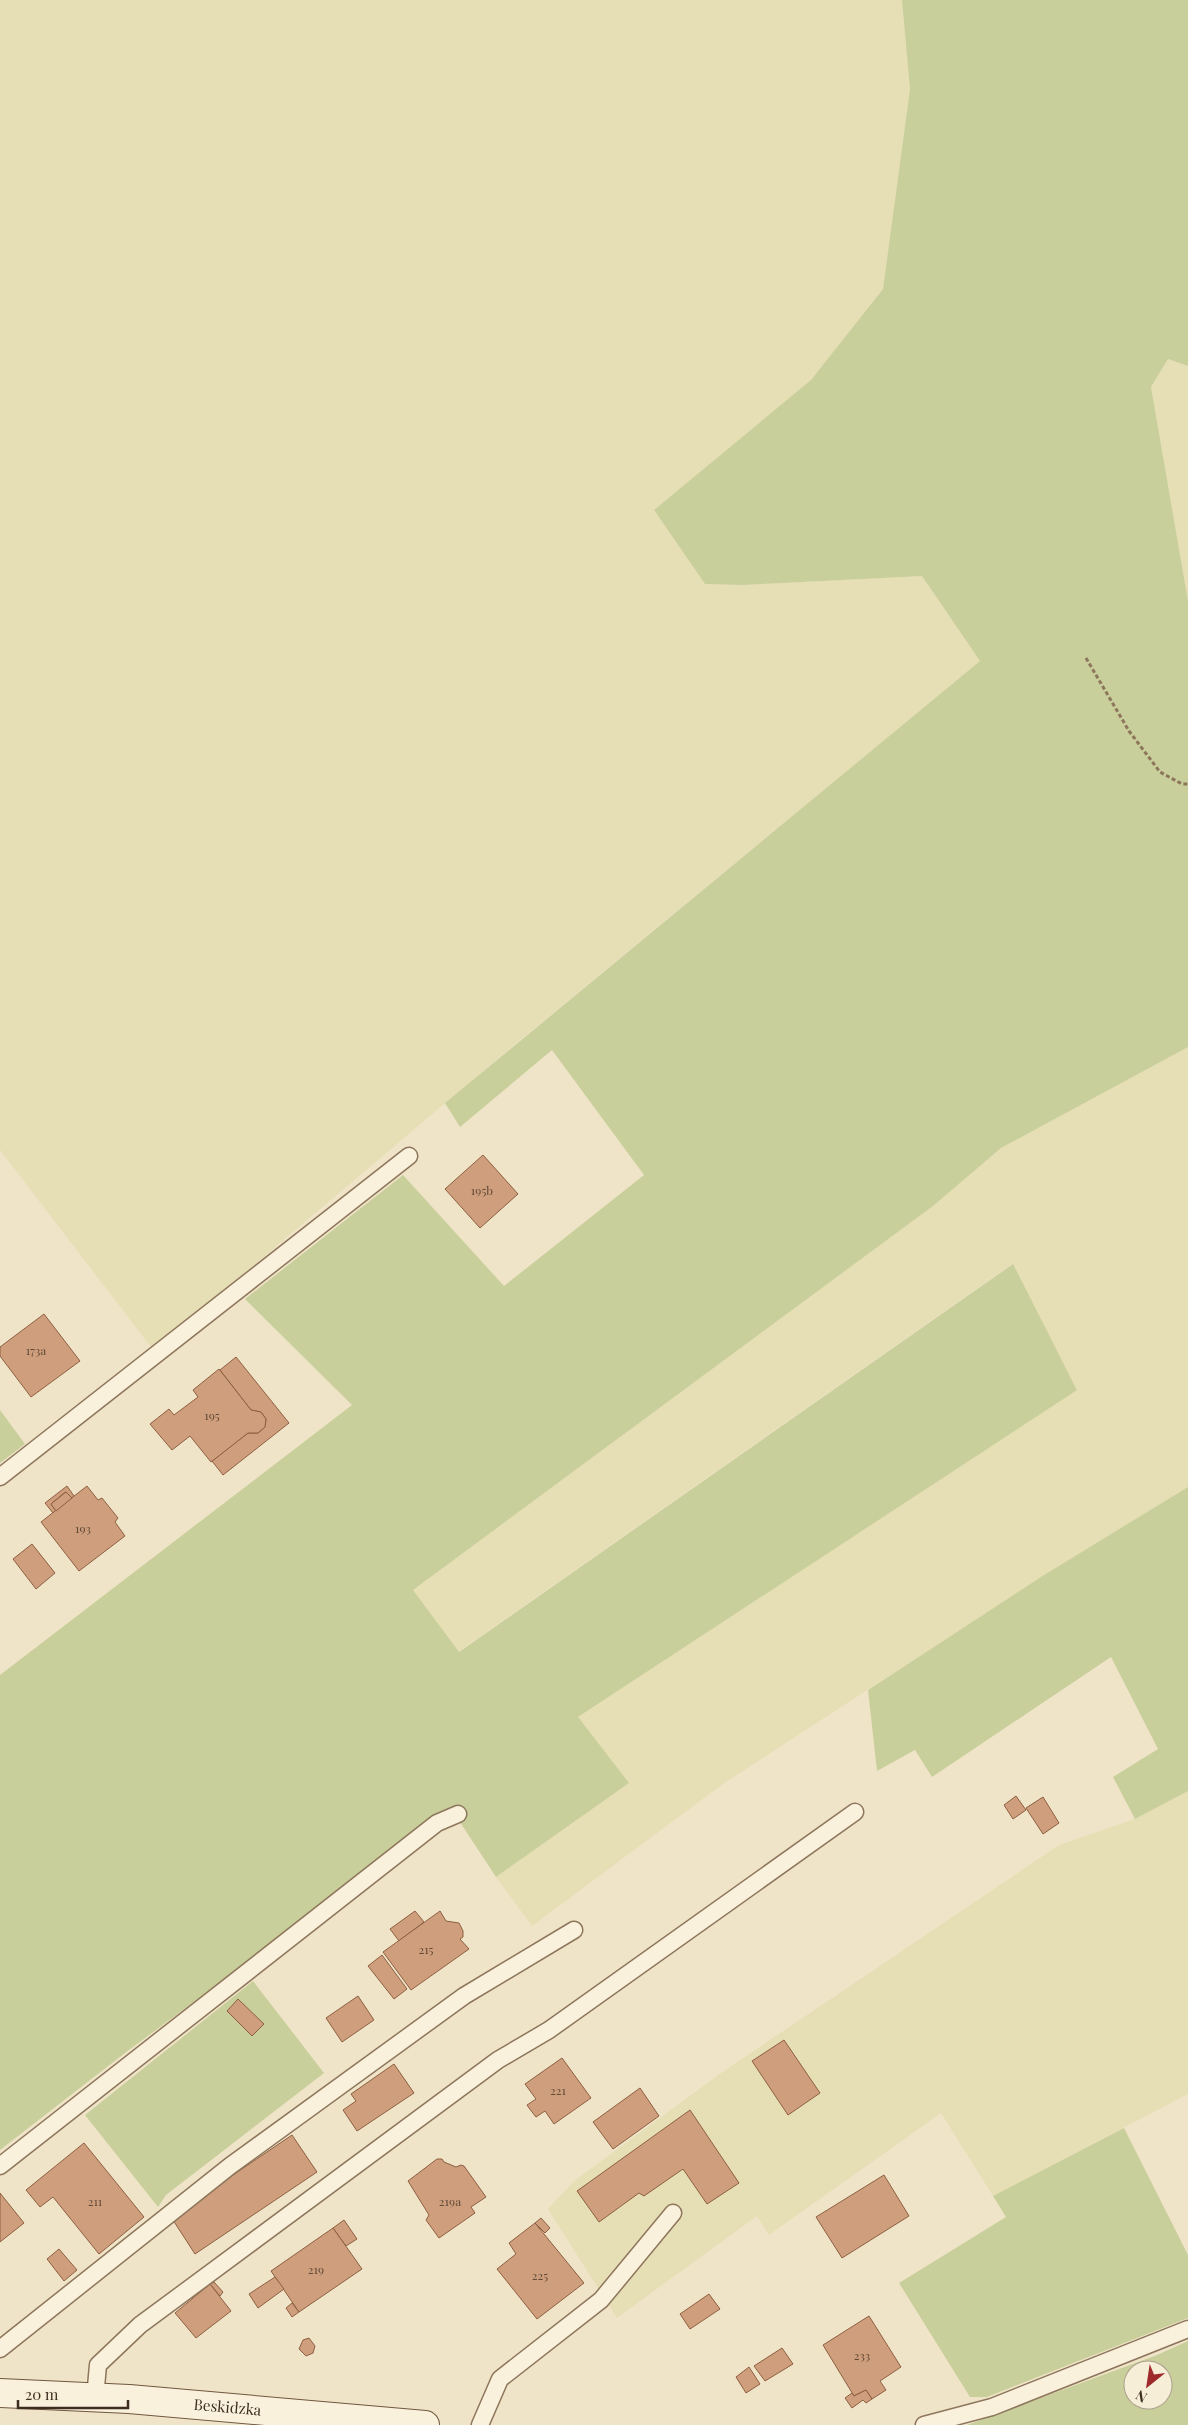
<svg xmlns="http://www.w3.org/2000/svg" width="1188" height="2425" viewBox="0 0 1188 2425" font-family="'Playfair Display',serif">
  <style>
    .farmland { fill: #e6deb5 }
    .green { fill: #c9cf9b; fill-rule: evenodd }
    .building { fill: #cf9f7d; stroke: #8d5f41 }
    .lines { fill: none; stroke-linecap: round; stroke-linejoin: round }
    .lane-casing { stroke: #8d765c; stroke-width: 19 }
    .secondary-casing { stroke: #6f573f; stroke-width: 30 }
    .path { stroke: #8d765c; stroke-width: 3; stroke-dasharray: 4 2.5; stroke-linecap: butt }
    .lane { stroke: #faf1dc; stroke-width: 16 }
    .secondary { stroke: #faf1dc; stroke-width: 28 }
    .labels { text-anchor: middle; stroke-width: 4.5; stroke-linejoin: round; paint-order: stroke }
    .number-label { font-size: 12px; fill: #624a37 }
    .street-label { font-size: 15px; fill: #3d2e20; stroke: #f7eed8 }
  </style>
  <rect width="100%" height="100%" fill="#f0e4c8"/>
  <g class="farmland">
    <path d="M0 0H902L910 89 883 289 811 380 654 510 705 584 743 585 922 576 980 661 502 1055 235 1281 151 1347 0 1150Z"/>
    <path d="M1168 359 1188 366V601L1151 387Z"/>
    <path d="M1188 1047V1487L1044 1575 723 1784 532 1926 496 1877 629 1783 577 1718 1077 1389 1012 1264 458 1652 413 1590 933 1206 1001 1148Z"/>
    <path d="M1188 1791V2094L993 2196 941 2113 769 2235 757 2216 617 2318 548 2209 574 2181 721 2073 1059 1845 1135 1819Z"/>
  </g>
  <g class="green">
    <path d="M902 0H1188V366L1168 359 1151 387 1188 601V1047L1001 1148 933 1206 413 1590 459 1652 1013 1264 1077 1390 578 1717 629 1783 496 1877 452 1810 125 2053 0 2150V1675L352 1405 245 1299 403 1175 504 1286 644 1175 552 1050 460 1127 445 1103 980 661 922 576 743 585 705 584 654 510 811 380 883 289 910 89Z"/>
    <path d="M0 1410 25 1444 0 1463Z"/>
    <path d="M1188 1487V1791L1135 1819 1113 1777 1158 1749 1111 1657 932 1777 915 1750 877 1771 868 1690 1044 1575Z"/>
    <path d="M253 1981 324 2073 166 2195 158 2207 85 2115Z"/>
    <path d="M1124 2128 1188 2255V2318L987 2397H970L899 2283 1006 2217 993 2196Z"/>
    <path d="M1188 2341V2425H967L1157 2355ZM1133 2370H1163V2400H1133Z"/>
  </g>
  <g class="building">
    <path d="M483 1155 518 1194 480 1228 445 1189Z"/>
    <path d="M44 1314 80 1361 31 1397 0 1356V1347Z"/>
    <path d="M236 1357 289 1423 223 1475 212 1461 248 1433H258L265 1427 266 1419 261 1412 251 1410 220 1370Z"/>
    <path d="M219 1369 251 1410 261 1412 266 1419 265 1427 258 1433H248L211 1462 190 1436 172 1450 150 1424 169 1409 174 1415 198 1397 193 1390Z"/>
    <path d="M67 1486 74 1496 72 1498 66 1492 64 1493 51 1504 56 1511 53 1513 45 1503Z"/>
    <path d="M87 1486 98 1500 102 1498 118 1518 115 1522 125 1536 79 1571 41 1522Z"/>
    <path d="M66 1492 72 1498 56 1511 51 1504Z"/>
    <path d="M32 1544 55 1573 36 1589 13 1559Z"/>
    <path d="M1016 1796 1026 1810 1013 1819 1004 1805Z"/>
    <path d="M1043 1797 1059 1823 1043 1834 1026 1808Z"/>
    <path d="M415 1911 424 1922 399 1941 390 1929Z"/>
    <path d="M440 1911 446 1921 459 1923 463 1931V1937L460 1939 469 1949 411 1990 383 1952Z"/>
    <path d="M382 1955 407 1989 394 1999 368 1966Z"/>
    <path d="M358 1996 374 2020 342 2042 326 2018Z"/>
    <path d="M238 1999 264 2024 252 2036 227 2011Z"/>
    <path d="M784 2040 820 2093 788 2115 752 2061Z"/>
    <path d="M562 2058 591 2098 554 2124 545 2111 536 2117 529 2108 527 2105 536 2099 525 2084Z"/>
    <path d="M394 2064 414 2093 357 2131 343 2110 356 2101 351 2094Z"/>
    <path d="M640 2088 659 2116 613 2149 593 2122Z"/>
    <path d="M690 2110 739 2183 707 2204 683 2169 644 2196 639 2193 599 2222 577 2191Z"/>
    <path d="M292 2135 317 2172 195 2254 171 2217Z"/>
    <path d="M84 2143 144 2217 99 2254 53 2197 40 2207 26 2190Z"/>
    <path d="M437 2159H442L444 2162 456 2167 461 2165 464 2166 486 2197 471 2207 475 2213 439 2238 426 2220 429 2215 408 2181Z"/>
    <path d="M884 2175 909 2216 842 2258 816 2217Z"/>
    <path d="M0 2193 24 2223 0 2242Z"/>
    <path d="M541 2218 550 2228 545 2233 535 2223Z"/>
    <path d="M344 2220 357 2239 346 2246 333 2228Z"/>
    <path d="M535 2223 584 2283 537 2319 497 2269 516 2254 509 2243Z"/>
    <path d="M333 2228 362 2269 299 2312 271 2271Z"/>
    <path d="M59 2249 77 2270 64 2281 47 2259Z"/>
    <path d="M275 2277 284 2289 258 2308 249 2294Z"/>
    <path d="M214 2282 223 2292 220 2296 210 2284Z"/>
    <path d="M210 2284 231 2311 196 2338 175 2313Z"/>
    <path d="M709 2294 720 2309 690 2329 680 2314Z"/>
    <path d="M292 2303 299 2312 292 2317 286 2308Z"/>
    <path d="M869 2316 901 2367 880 2381 886 2390 872 2399 866 2390 854 2396 823 2345Z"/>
    <path d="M309 2338 315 2346 313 2353 306 2356 299 2349 303 2340Z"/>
    <path d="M782 2348 793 2364 765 2381 754 2366Z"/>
    <path d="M749 2367 760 2384 746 2393 736 2377Z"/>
    <path d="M866 2390 872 2399 866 2403 863 2400 852 2408 845 2398 852 2393 854 2396Z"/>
  </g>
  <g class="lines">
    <defs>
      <g id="lane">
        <path d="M0 1477 409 1156"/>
        <path d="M0 2166 437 1823 458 1814"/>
        <path d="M0 2349 230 2166 464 1996 574 1930"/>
        <path d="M95 2398 98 2365 140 2325 498 2060 549 2030 855 1812"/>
        <path d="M480 2425 500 2379 601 2300 673 2213"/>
        <path d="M924 2425 992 2407 1188 2329"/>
      </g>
      <g id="secondary">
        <path id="s1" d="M0 2393 129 2399 425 2425"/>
      </g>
    </defs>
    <use href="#lane" class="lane-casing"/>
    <use href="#secondary" class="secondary-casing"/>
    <path class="path" d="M1086 658 1129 731 1160 772 1182 784H1188"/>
    <use href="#lane" class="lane"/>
    <use href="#secondary" class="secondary"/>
  </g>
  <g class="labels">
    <g class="number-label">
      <text x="482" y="1195">195b</text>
      <text x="36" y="1355">173a</text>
      <text x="212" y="1420">195</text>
      <text x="83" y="1533">193</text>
      <text x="426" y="1954">215</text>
      <text x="558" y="2095">221</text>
      <text x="95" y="2206">211</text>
      <text x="450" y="2206">219a</text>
      <text x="316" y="2274">219</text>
      <text x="540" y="2280">225</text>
      <text x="862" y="2360">233</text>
    </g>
    <g class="street-label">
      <text dy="5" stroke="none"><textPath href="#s1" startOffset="228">Beskidzka</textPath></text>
    </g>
  </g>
  <g transform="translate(1148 2385) rotate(210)"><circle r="24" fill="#f7eed8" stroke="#ada18e"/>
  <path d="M0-4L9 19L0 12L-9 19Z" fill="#9e2a2b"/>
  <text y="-8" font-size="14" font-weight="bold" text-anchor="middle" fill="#3d2e20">N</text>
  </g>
  <path d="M18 2400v8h110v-8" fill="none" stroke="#3d2e20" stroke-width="2.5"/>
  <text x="25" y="2400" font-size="15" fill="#3d2e20" stroke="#f7eed8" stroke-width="4" paint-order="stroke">20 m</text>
</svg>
